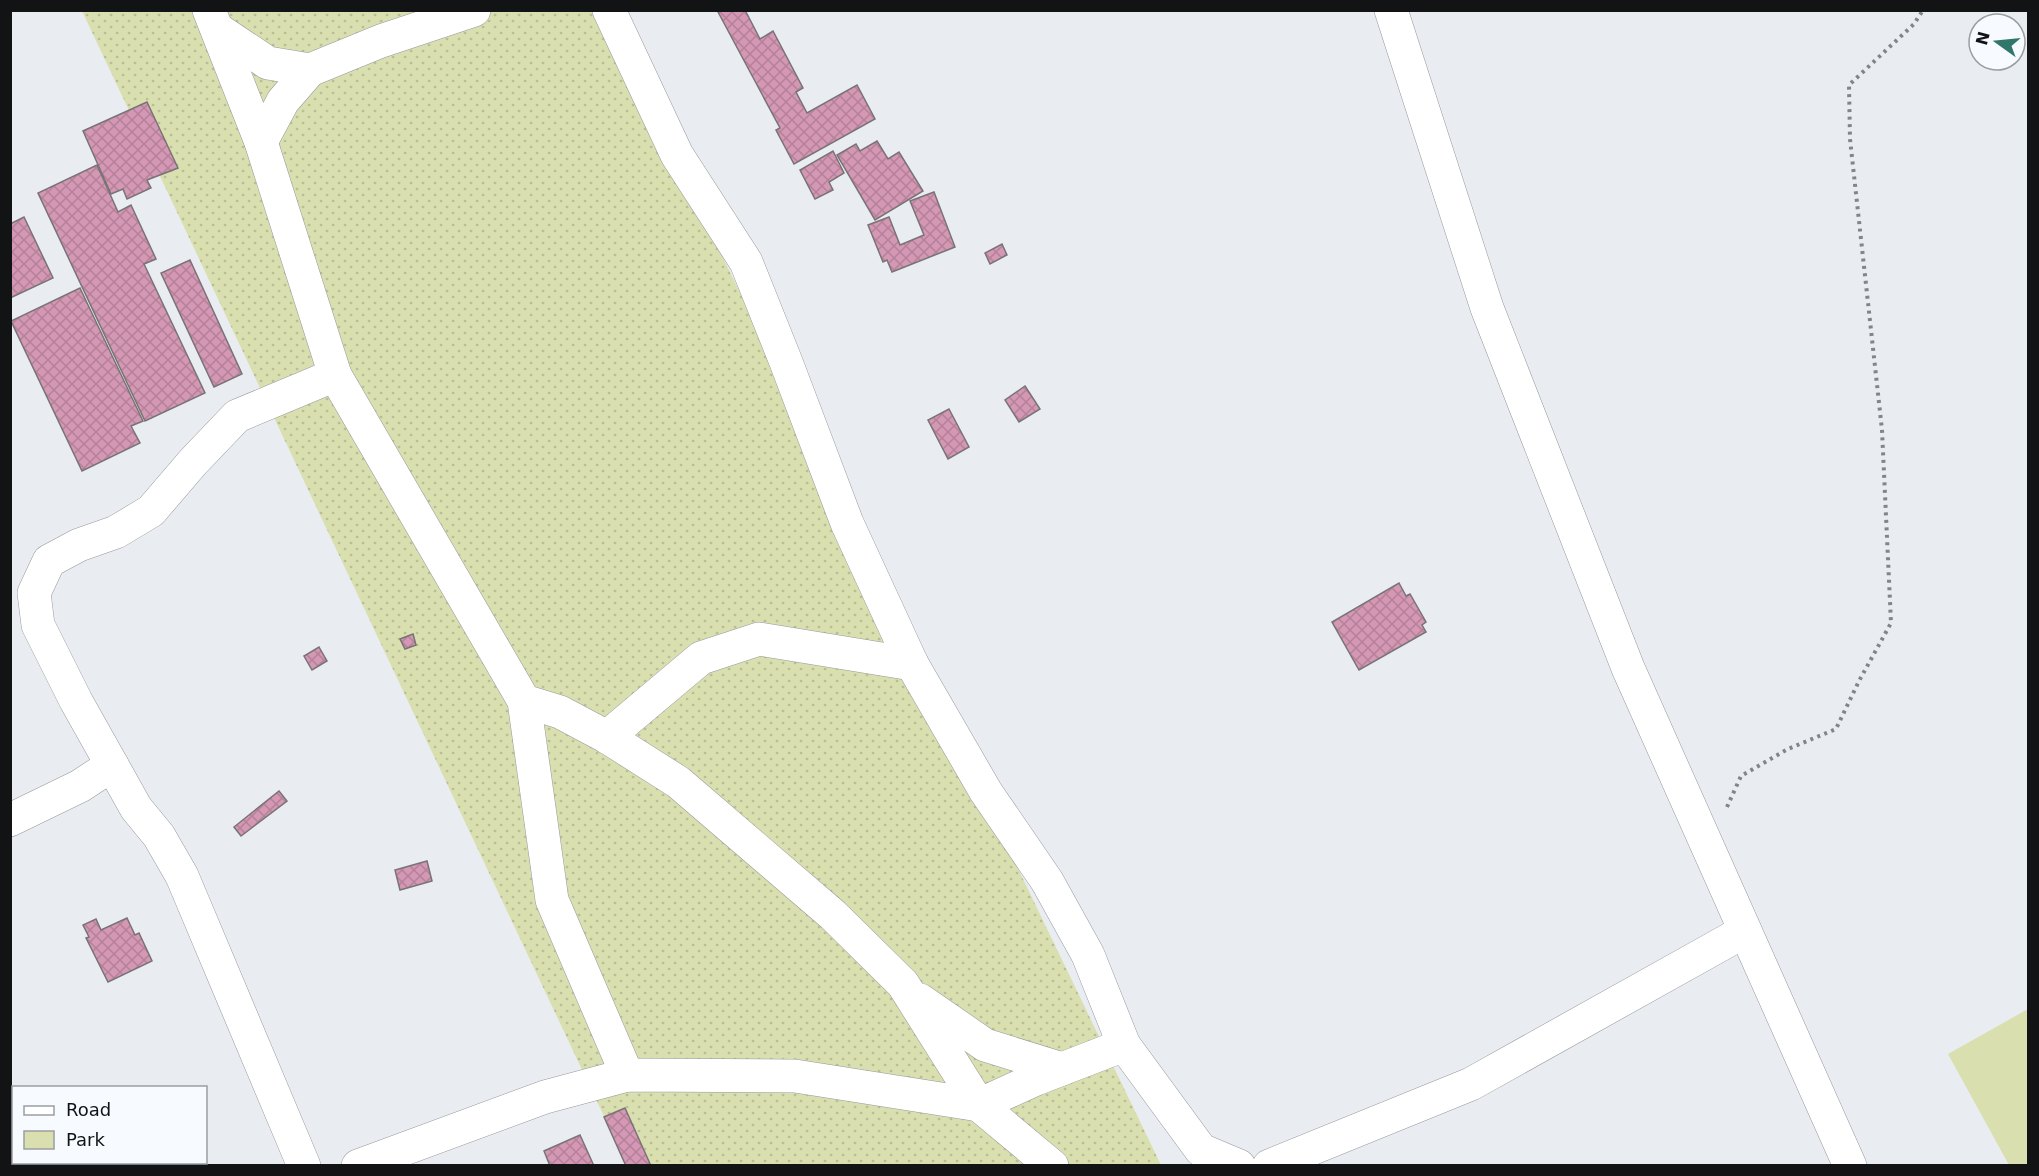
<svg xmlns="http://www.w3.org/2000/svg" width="2039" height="1176" viewBox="0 0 2039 1176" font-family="'DejaVu Sans',sans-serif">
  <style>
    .green { fill: url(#green-dots) }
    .pitch { fill: #d9dfaf }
    .building { fill: url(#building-cross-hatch); stroke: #787375; stroke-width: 1.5 }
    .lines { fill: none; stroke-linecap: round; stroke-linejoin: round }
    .street-casing { stroke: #96999d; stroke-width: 34 }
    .highway-casing { stroke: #96999d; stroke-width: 34 }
    .path { stroke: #828587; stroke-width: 4; stroke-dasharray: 3 4.5; stroke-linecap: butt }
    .street { stroke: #fff; stroke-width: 33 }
    .highway { stroke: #fff; stroke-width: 33 }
  </style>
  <defs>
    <pattern id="green-dots" width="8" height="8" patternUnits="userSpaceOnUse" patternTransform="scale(1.5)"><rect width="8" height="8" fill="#d9dfaf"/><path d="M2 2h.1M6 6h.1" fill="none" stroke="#b9be96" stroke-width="1.8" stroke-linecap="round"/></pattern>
    <pattern id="building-cross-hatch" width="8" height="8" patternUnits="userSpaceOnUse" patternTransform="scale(1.5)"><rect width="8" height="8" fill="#d497b4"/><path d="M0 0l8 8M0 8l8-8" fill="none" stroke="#b5819a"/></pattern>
  </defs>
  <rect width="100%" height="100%" fill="#e9edf1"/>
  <path class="green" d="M82 11H604L1161 1165H627Z"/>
  <path class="pitch" d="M2028 1009V1165H2009L1948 1054Z"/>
  <g class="building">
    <path d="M717 10H745L760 39 773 31 803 88 796 92 807 113 857 85 875 119 794 164 776 130 780 128Z"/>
    <path d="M147 102 178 168 147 180 151 188 127 199 123 189 111 194 83 131Z"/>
    <path d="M877 141 888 159 899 152 923 191 875 220 837 155 856 144 860 151Z"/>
    <path d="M833 151 844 173 829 182 833 190 815 199 800 170Z"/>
    <path d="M97 165 118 212 131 205 156 259 144 264 205 393 145 421 38 193Z"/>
    <path d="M934 192 955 247 892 272 887 260 883 262 868 225 889 217 900 245 924 235 910 201Z"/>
    <path d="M24 217 53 278 10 298V224Z"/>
    <path d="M1002 244 1007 255 990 264 985 253Z"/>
    <path d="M190 260 242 374 214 387 161 273Z"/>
    <path d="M80 288 143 421 131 426 140 443 82 471 11 321Z"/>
    <path d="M1025 386 1040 409 1019 422 1005 400Z"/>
    <path d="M949 409 969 447 948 459 928 420Z"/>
    <path d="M1399 583 1406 596 1410 594 1426 622 1422 625 1426 632 1359 670 1332 622Z"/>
    <path d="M413 634 416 645 405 649 400 639Z"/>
    <path d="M319 647 327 661 312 670 304 656Z"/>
    <path d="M279 791 287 801 241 836 234 827Z"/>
    <path d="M427 861 432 881 400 890 395 870Z"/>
    <path d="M127 918 135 935 139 933 152 961 108 982 86 938 89 937 83 925 96 919 101 930Z"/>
    <path d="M625 1108 651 1166H626L604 1117Z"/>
    <path d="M580 1135 594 1166H550L544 1151Z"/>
  </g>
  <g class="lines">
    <defs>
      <g id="street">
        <path d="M209 10 261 142 335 375 524 701 552 900 627 1075"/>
        <path d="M609 10 677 155 746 262 786 362 847 523 912 664 986 792 1047 881 1088 955 1124 1045"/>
        <path d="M217 29 268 63 310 70 381 41 474 10"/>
        <path d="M261 142 283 101 310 70"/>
        <path d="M524 701 560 712 607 737 678 782 833 915 903 984 979 1105 1052 1166"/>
        <path d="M607 737 701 658 759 639 912 664"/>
        <path d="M112 765 76 701 38 625 34 593 49 561 79 545 116 532 151 511 193 462 237 416 335 375"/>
        <path d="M10 820 80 786 112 765 136 808 159 836 182 876 304 1166"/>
        <path d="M920 1000 985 1045 1062 1069"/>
        <path d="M358 1166 545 1097 627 1075 795 1076 979 1105 1036 1079 1124 1045 1201 1150 1239 1166"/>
        <path d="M1269 1166 1471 1084 1745 931"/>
      </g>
      <path id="highway" d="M1391 10 1487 308 1628 668 1850 1166"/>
    </defs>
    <use href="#street" class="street-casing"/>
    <use href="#highway" class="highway-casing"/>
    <path class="path" d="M1727 807 1741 776 1788 749 1836 729 1859 681 1891 623 1882 430 1850 139 1849 85 1914 24 1923 10"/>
    <use href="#street" class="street"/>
    <use href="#highway" class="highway"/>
  </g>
  <rect width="2039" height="1176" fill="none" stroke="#121314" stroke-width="24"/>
  <rect x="12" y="1086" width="195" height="78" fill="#f7fafe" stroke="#9b9ea0" stroke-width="1.5"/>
  <rect x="24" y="1106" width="30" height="9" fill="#ffffff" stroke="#9b9ea0" stroke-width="1.5"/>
  <text x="66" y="1116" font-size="18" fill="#121314">Road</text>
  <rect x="24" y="1131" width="30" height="18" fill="#d9dfaf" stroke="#9b9ea0" stroke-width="1.5"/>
  <text x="66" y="1146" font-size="18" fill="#121314">Park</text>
  <g transform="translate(1997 42) rotate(285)"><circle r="28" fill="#f7fafe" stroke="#9b9ea0" stroke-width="1.5"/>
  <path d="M0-4.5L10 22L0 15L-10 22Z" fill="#31766a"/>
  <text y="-9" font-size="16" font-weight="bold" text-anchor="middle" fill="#121314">N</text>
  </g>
</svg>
